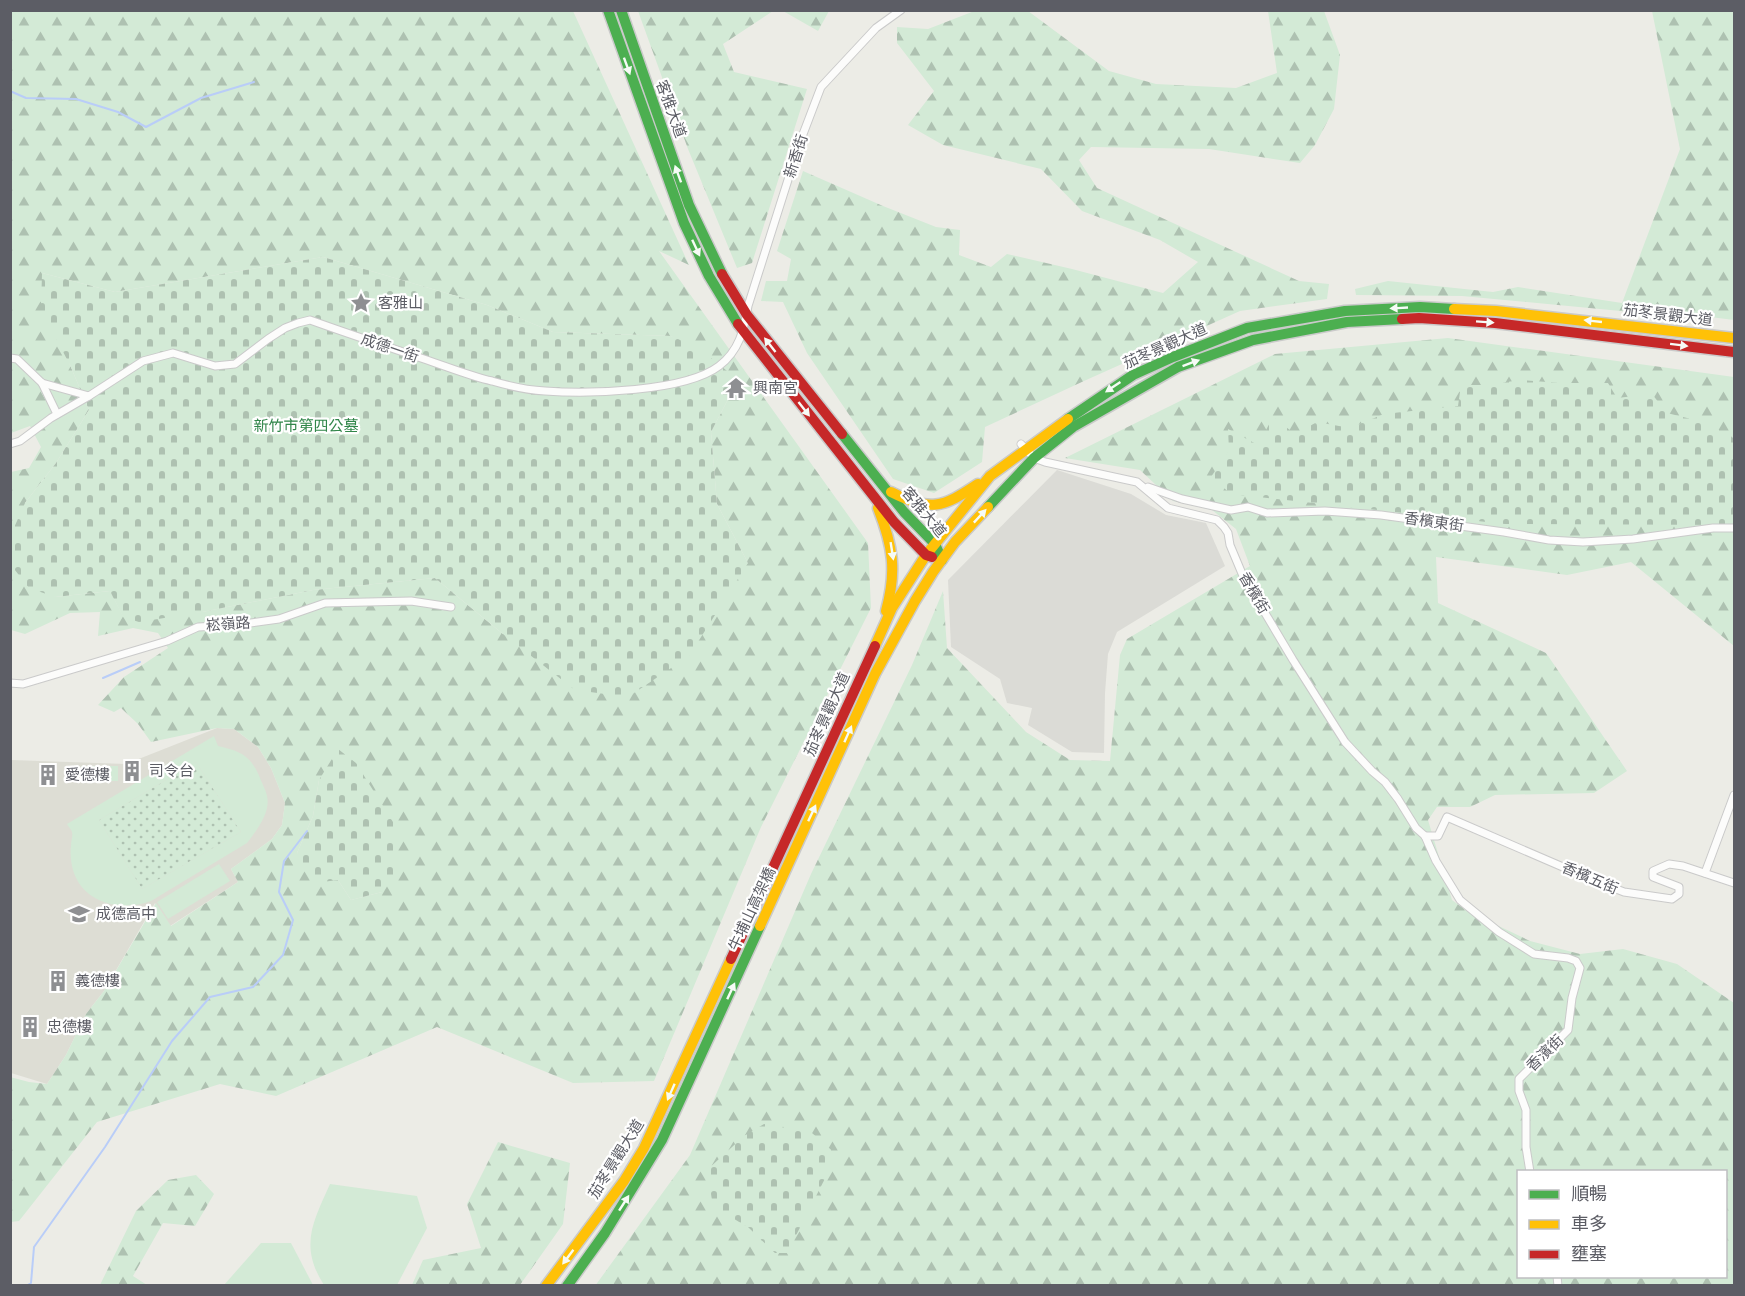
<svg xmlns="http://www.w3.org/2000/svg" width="1745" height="1296" viewBox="0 0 1745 1296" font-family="'DejaVu Sans','Noto Sans TC',sans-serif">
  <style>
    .industrial { fill: #dbdbd6 }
    .education { fill: #ddddd4 }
    .grass { fill: url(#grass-dots) }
    .forest { fill: url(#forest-firs); fill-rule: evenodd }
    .cemetery { fill: url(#cemetery-stones) }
    .green { fill: #d3ead6; fill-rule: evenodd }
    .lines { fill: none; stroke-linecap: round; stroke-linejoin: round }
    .stream { stroke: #b9cdf8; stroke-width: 2 }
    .street-casing { stroke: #cacaca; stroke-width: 9 }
    .fast-casing { stroke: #cacaca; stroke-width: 13 }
    .slow-casing { stroke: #cacaca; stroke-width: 13 }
    .jam-casing { stroke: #cacaca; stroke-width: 13 }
    .street { stroke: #fcfcfb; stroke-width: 7 }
    .fast { stroke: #4caf50; stroke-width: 10 }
    .slow { stroke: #ffc107; stroke-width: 10 }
    .jam { stroke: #c62828; stroke-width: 10 }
    .oneway { fill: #f6fbf6 }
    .labels { text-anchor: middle; stroke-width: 4.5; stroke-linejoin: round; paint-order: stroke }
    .street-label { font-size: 15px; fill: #5c5d65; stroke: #fff }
    .poi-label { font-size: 15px; fill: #5c5d65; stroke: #fff; text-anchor: start }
    .park-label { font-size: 15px; fill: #31864a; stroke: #fff }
  </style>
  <defs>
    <pattern id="grass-dots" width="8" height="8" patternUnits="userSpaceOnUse" patternTransform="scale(1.5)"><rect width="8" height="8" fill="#d3ead6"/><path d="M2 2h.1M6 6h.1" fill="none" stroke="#aec1b1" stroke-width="1.8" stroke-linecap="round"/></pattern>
    <pattern id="forest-firs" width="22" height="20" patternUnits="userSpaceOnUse" patternTransform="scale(1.5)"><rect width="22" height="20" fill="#d3ead6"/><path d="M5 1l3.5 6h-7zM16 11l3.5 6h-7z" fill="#aec1b1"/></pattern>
    <pattern id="cemetery-stones" width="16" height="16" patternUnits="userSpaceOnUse" patternTransform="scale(1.5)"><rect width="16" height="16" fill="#d3ead6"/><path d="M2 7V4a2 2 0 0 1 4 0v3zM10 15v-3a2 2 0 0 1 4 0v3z" fill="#aec1b1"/></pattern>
  </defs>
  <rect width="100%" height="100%" fill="#ecece6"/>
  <path class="industrial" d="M1057 470 1131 494 1166 515 1206 523 1225 566 1117 632 1108 654 1105 693 1104 753 1072 752 1028 725 1032 708 1007 703 1000 679 951 647 948 580Z"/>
  <path class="education" d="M217 728 234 729 258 747 271 768 285 803 282 825 272 839 231 869 238 882 170 926 155 903 104 991 86 1014 66 1055 47 1084 11 1073V760L126 764Z"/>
  <path class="grass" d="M196 762 241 832 142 889 99 820Z"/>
  <g class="forest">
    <path d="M977 10 1028 11 1109 71 1156 84 1236 88 1277 73 1268 11H1324L1340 55 1334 109 1315 145 1300 163 1209 149 1091 147 1079 160 1097 188 1299 281 1329 284 1327 299 1240 311 1084 381 985 427 982 462 934 493 893 479 807 353 783 302 761 301 766 281H787L791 259 777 251 803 171 883 206 936 227 960 230 959 255 991 267 1007 254 1072 269 1163 293 1198 262 1160 240 1082 211 1041 169 943 145 908 125 934 91 897 43V27L928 29Z"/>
    <path d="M11 11H573L689 265 659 251 868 543 871 608 761 827 654 1081 573 1083 437 1027 276 1096 220 1084 97 1122 19 1221 11 1222 10 1077 29 1082 47 1084 66 1055 86 1014 104 991 156 903 171 926 238 882 231 869 272 839 282 825 285 803 271 768 258 747 234 729 217 728 151 742 138 724 121 708 114 712 98 705 124 677 168 648 158 633 133 628 98 636 100 612 70 613 25 634 11 630V472L29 468 41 447 30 426 11 433ZM323 257 487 305 553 332 671 336 738 380 711 432 717 504 748 563 503 634 435 578 313 590 202 612 123 616 110 591 55 597 25 503 56 463 89 410 70 365 42 273 115 292ZM319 780 382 892 351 900 338 880 297 853 313 816Z"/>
    <path d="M638 11H773L723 44 734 72 807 89 752 263 737 268 688 149Z"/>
    <path d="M783 11H829L818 31Z"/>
    <path d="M1652 11H1734V320L1647 309 1631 312 1462 296 1356 295 1355 289 1388 281 1493 292 1518 287 1622 303 1680 149Z"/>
    <path d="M1448 338 1734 377V646L1631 562 1567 575 1436 557 1438 603 1546 653 1627 771 1594 793 1495 795 1470 807H1437L1428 820 1452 900 1467 911 1530 941 1580 954 1623 949 1677 964 1734 1003V1285L595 1286 690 1155 811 874 912 665 943 591 947 648 1026 732 1070 760 1110 761 1120 655 1127 639 1250 566 1236 529 1212 510 1173 501 1140 470 1065 458 1275 354ZM1518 1172H1726V1276H1518Z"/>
    <path d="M498 1142 570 1163 563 1224 520 1285H412L423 1260 481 1248 467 1204Z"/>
    <path d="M196 1175 214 1194 195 1226 163 1223 133 1276 147 1285H100L136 1211 168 1180Z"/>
  </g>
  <g class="cemetery">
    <path d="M323 257 487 305 553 332 671 336 699 348 738 380 711 432 717 504 748 563 689 656 628 697 575 690 503 634 435 578 313 590 202 612 139 622 123 617 110 591 55 597 29 588 11 565 13 530 25 503 56 463 89 410 70 365 41 310 42 273 115 292Z"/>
    <path d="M1519 380 1560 383H1608L1617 398 1652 394 1667 413 1699 421 1729 434 1734 439V525L1505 524 1231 494 1211 477 1229 450 1228 429 1258 445 1273 417 1295 434 1317 422 1350 428 1384 414 1458 406 1461 385H1490Z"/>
    <path d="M338 749 356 763 393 822 398 867 382 892 351 900 338 880 314 883 297 853 313 816 319 780Z"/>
    <path d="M764 1124 812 1133 837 1155 787 1253H775L749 1228 713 1206 707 1170 744 1136Z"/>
  </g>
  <g class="green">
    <path d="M214 736 218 746C241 751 251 756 260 778 262 784 266 790 267 796 271 813 256 831 247 843L151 901C122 912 83 904 73 870 71 863 70 853 71 846 71 841 73 836 72 832 71 829 68 826 67 824ZM196 762 241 832 142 889 99 820Z"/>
    <rect x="81" y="766" width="37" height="15"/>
    <path d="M219 864 230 881 168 919 157 902Z"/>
    <path d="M330 1184 417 1196 427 1228 397 1285H324C299 1246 313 1222 330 1184Z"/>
    <path d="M261 1243H291L313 1285H224Z"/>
  </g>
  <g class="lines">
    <g class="stream">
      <path d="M10 91 26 98 76 99 118 112 146 127 201 98 254 82"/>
      <path d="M103 678 140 662"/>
      <path d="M26 1286 31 1283 34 1247 105 1147 172 1041 210 997 253 987 283 955 293 920 279 892 284 861 307 831"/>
    </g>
    <defs>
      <g id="street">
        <path d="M10 358 17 359 42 383 89 396 143 361 173 353 215 366 235 364 268 339 285 328 298 323 310 320C349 334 388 347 427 360 448 367 470 376 492 381 509 386 528 390 545 391 588 394 685 392 719 366 739 351 744 330 748 306L800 142 821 87 876 28 901 10"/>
        <path d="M42 383 57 414"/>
        <path d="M10 444 20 441 51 418 89 396"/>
        <path d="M1021 444 1034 458 1045 462 1137 482 1168 508 1217 520 1224 527 1228 533 1230 545 1243 576 1293 660 1345 742 1372 771 1385 782 1398 799 1416 828 1425 836 1436 861 1460 900 1499 932 1534 954 1568 958 1576 961 1580 968 1572 998 1568 1030 1519 1079V1091L1526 1110V1147L1530 1172"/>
        <path d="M1148 487 1182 499 1231 510 1248 507 1267 513 1325 511 1381 515 1504 532 1549 540 1583 542 1633 539 1713 528H1734"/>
        <path d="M10 683 23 684 167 641 198 627 237 625 279 619 325 603 411 601 451 607"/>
        <path d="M1425 836H1438L1447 817 1593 880 1624 892 1672 899 1679 894V887L1653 877V871L1669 864 1683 866 1734 883"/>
        <path d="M1705 873 1734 795"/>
        <path d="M1557 1276 1558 1286"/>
      </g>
      <g id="fast">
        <path d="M608 10 684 223 709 276 738 324"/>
        <path d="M621 10 689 205 722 274"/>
        <path d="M1068 419 1133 375 1173 357 1247 328 1345 311 1420 307 1454 309"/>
        <path d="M842 434 904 512 935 544 942 560"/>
        <path d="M988 507 1034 458 1073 427 1178 367 1253 340 1347 322 1402 319"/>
        <path d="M567 1286 605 1233 662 1140 760 926"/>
      </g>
      <g id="slow">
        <path d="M1454 309 1496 311 1734 338"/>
        <path d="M891 492C931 512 942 508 978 484"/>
        <path d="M878 508C893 546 897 571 886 611"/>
        <path d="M875 646 892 608 926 555 990 476 1068 419"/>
        <path d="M760 926 875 674 915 601 933 572 955 542 988 507"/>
        <path d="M546 1286 624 1181 644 1148 731 959"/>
      </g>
      <g id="jam">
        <path d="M722 274 747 315 842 434"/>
        <path d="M1402 319 1419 318 1495 323 1734 352"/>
        <path d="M738 324 894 522 926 555 932 557"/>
        <path d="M731 959 875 646"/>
      </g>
    </defs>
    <use href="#street" class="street-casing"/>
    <use href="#fast" class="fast-casing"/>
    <use href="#slow" class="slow-casing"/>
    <use href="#jam" class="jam-casing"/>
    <use href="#street" class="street"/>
    <use href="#fast" class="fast"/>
    <use href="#slow" class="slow"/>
    <use href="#jam" class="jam"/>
  </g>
  <defs><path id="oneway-solid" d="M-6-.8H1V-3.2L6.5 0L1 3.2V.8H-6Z" transform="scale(1.5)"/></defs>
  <g class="oneway">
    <use href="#oneway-solid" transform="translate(627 66) rotate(70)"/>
    <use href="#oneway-solid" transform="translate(678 174) rotate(-110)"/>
    <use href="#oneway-solid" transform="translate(696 248) rotate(65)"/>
    <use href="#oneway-solid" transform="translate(1399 308) rotate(177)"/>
    <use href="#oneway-solid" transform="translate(1593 321) rotate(-174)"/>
    <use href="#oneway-solid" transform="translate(1485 322) rotate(4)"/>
    <use href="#oneway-solid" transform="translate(770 345) rotate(-128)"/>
    <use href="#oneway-solid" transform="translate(1679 345) rotate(7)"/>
    <use href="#oneway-solid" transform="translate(1191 363) rotate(-20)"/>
    <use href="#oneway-solid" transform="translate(1113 387) rotate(146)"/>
    <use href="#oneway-solid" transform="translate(804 409) rotate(52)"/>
    <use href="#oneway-solid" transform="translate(980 516) rotate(-47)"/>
    <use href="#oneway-solid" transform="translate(892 551) rotate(81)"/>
    <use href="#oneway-solid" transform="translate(848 734) rotate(-66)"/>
    <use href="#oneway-solid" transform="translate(812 813) rotate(-65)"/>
    <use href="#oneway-solid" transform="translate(731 991) rotate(-65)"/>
    <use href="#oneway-solid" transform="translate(671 1092) rotate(114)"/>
    <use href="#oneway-solid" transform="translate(624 1203) rotate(-57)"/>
    <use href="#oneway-solid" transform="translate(568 1257) rotate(127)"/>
  </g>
  <defs>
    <symbol id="sight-bare" viewBox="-9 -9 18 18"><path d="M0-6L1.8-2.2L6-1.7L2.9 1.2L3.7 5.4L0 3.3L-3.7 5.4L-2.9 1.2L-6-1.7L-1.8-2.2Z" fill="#8e8f92" stroke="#fff" stroke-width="2.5" paint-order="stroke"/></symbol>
    <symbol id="temple-bare" viewBox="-9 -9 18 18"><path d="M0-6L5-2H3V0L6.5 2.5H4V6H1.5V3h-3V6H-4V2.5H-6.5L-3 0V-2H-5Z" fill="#8e8f92" stroke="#fff" stroke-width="2.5" paint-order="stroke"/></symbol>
    <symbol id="building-bare" viewBox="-9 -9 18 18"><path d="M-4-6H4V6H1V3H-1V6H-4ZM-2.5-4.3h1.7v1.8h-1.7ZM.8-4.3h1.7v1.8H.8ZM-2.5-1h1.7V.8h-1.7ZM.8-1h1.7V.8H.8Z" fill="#8e8f92" stroke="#fff" stroke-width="2.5" paint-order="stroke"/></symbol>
    <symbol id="school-bare" viewBox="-9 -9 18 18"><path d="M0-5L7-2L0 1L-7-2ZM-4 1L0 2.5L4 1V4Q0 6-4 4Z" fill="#8e8f92" stroke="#fff" stroke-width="2.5" paint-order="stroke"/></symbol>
  </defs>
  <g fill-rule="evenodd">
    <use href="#sight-bare" x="346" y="288" width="30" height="30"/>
    <use href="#temple-bare" x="721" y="373" width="30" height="30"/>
    <use href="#building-bare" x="117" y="756" width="30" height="30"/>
    <use href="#building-bare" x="33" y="760" width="30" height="30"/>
    <use href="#school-bare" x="64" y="899" width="30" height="30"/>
    <use href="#building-bare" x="43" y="966" width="30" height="30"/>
    <use href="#building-bare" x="15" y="1012" width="30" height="30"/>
  </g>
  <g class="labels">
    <g class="street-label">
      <text transform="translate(671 109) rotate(70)" y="5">客雅大道</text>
      <text transform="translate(796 156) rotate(-72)" y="5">新香街</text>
      <text transform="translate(1668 315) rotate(7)" y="5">茄苳景觀大道</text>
      <text transform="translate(1165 346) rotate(-24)" y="5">茄苳景觀大道</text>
      <text transform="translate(390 348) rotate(19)" y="5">成德一街</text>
      <text transform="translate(924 512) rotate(50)" y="5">客雅大道</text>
      <text transform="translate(1434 522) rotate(8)" y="5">香檳東街</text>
      <text transform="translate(1254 593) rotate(60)" y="5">香檳街</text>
      <text transform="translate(228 624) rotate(-4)" y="5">崧嶺路</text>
      <text transform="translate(827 714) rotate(-66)" y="5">茄苳景觀大道</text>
      <text transform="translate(1590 878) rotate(23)" y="5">香檳五街</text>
      <text transform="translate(752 909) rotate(-65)" y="5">牛埔山高架橋</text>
      <text transform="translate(1545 1053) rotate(-44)" y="5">香濱街</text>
      <text transform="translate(616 1159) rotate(-58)" y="5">茄苳景觀大道</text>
    </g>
    <g class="poi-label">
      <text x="378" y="308">客雅山</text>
      <text x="753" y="393">興南宮</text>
      <text x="149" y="776">司令台</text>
      <text x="65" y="780">愛德樓</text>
      <text x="96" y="919">成德高中</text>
      <text x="75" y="986">義德樓</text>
      <text x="47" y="1032">忠德樓</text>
    </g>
    <g class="park-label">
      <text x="306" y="431">新竹市第四公墓</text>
    </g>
  </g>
  <rect width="1745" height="1296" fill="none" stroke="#5c5d65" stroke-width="24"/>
  <rect x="1517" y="1170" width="210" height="108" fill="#ffffff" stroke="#bebec1" stroke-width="1.5"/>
  <rect x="1529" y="1190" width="30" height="9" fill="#4caf50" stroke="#bebec1" stroke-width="1.5"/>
  <text x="1571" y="1200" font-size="18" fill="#5c5d65">順暢</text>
  <rect x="1529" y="1220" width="30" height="9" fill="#ffc107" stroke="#bebec1" stroke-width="1.5"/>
  <text x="1571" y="1230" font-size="18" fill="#5c5d65">車多</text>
  <rect x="1529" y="1250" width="30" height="9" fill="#c62828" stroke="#bebec1" stroke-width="1.5"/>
  <text x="1571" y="1260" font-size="18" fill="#5c5d65">壅塞</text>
</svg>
